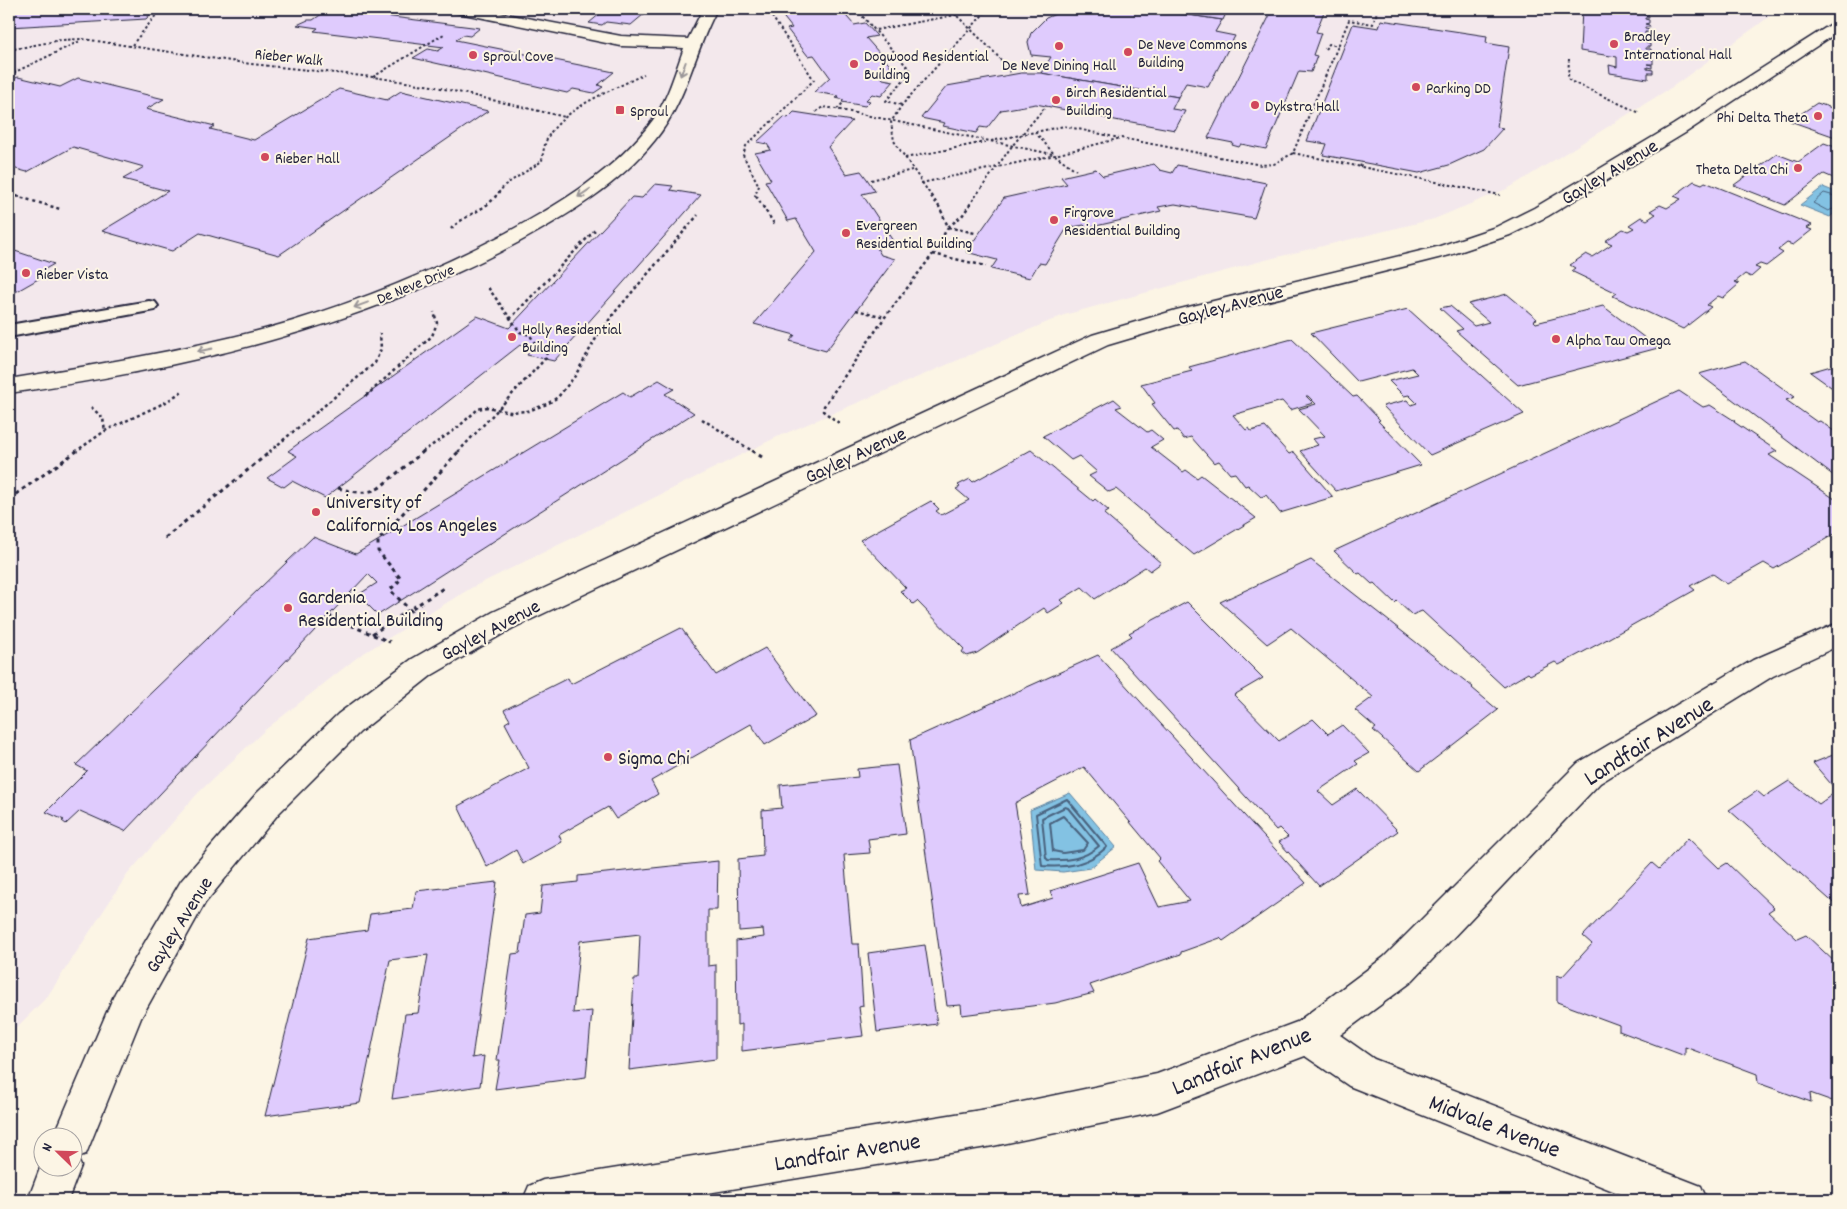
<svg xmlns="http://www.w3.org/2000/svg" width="1847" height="1209" viewBox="0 0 1847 1209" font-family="Dekko,sans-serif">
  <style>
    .built { fill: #f3e8ec }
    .water { fill: #83c2e3; stroke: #5c82a0 }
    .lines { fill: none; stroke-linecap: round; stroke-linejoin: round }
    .shore-far1 { stroke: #49627e; stroke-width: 1 }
    .shore { stroke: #49627e; stroke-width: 2 }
    .building { fill: #dfcbfd; stroke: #22223b; fill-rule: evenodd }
    .lane-casing { stroke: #22223b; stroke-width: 4 }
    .street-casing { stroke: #22223b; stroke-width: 3 }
    .secondary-casing { stroke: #22223b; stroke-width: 3 }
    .path-far2 { stroke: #22223b; stroke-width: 2; stroke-dasharray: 2.5 2.5; stroke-linecap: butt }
    .path-far1 { stroke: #22223b; stroke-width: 2.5; stroke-dasharray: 3 3; stroke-linecap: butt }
    .path { stroke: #22223b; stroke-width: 3; stroke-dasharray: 4 4; stroke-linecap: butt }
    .lane { fill: #fcf5e5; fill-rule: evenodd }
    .street { fill: #fcf5e5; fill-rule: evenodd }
    .secondary { fill: #fcf5e5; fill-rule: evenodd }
    .oneway { stroke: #9a9698 }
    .poi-dot { fill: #d1495b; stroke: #fcf5e5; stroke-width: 2 }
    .labels { text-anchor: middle; stroke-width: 4; stroke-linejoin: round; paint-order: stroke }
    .far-poi-label { font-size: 16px; fill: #22223b; stroke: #fcf5e5; text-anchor: start }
    .far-street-label { font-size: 16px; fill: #22223b; stroke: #fcf5e5 }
    .street-label { font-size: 20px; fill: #22223b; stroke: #fcf5e5 }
    .poi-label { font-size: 20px; fill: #22223b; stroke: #fcf5e5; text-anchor: start }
    .near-street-label { font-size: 24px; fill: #22223b; stroke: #fcf5e5 }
  </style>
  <rect width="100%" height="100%" fill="#fcf5e5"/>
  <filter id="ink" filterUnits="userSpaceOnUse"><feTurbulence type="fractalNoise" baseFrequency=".02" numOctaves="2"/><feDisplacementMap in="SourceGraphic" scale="10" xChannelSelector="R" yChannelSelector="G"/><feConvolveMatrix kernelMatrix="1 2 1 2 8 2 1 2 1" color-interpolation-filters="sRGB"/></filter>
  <g filter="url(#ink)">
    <path class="built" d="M9 9H1780L1672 87 1509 188 1434 219 1269 259 1064 315 777 437 471 588 359 656 265 730 198 793 127 875 47 997 12 1032 9 1038Z"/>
    <g class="water">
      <path d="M1823 187 1838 193V210L1830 217 1800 205Z"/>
      <path d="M1070 793 1116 847 1090 868 1063 872 1036 870 1030 810Z"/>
    </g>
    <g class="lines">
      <path class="shore-far1" d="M1838 197 1824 193 1813 203 1828 211 1838 207"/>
      <g class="shore">
        <path d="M1067 799 1107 847C1087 865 1068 868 1042 866L1036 814Z"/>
        <path d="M1065 807 1068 808 1099 846C1084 859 1068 861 1048 860L1046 858 1042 818Z"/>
        <path d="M1063 816 1088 843 1083 850 1063 853 1053 851 1050 823Z"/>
      </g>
    </g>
    <g class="building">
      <path d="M9 9H155L146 19 9 27Z"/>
      <path d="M329 9 480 28 470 36 463 35 456 40 614 72 598 85 603 87 594 93 573 89 567 93 413 58 428 49 438 51 444 47 314 31 318 28 297 25 308 20H313Z"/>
      <path d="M599 9H650L631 25 606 22 602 25 589 23 601 13 594 12Z"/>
      <path d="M777 9H840L854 25 865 23 877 36 866 38 895 71 879 74 883 79 894 81 881 96 872 94 866 100 870 101 865 106 842 102 844 100 836 98 839 96 814 92 830 77 814 55 808 56 787 29 792 28Z"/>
      <path d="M1067 9 1085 12 1088 9H1149L1222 20 1215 32 1235 36 1208 87 1186 83 1178 97 1041 73 1051 57 1031 55 1028 42 1031 33 1046 18Z"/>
      <path d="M1149 9H1242L1239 13 1227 11 1223 20Z"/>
      <path d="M1273 9H1325L1316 32 1321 33 1313 55 1317 56 1311 72 1299 71 1266 149 1241 144 1239 147 1232 145 1233 143 1208 138Z"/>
      <path d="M1582 9H1644L1649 11V14L1644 13V15L1649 16V18H1645V19L1649 20V23L1645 24 1649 25 1650 27H1645V29L1650 30V32H1645V34H1650V37H1646V38L1651 39V42L1646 41V43L1650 44V47H1646V49H1651V52H1646V54H1651V58H1647L1653 59V64H1647L1652 65V68L1647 67V69L1653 70V73H1648V79L1610 73 1609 65 1617 67V57L1580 51Z"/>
      <path d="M1381 20 1487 36 1486 43 1509 47 1497 127 1503 128 1484 149 1449 165 1419 173 1323 155 1327 144 1307 141 1353 24 1379 28Z"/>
      <path d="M1021 73H1041L1178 97 1172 109 1185 111 1175 130 1126 121 1125 122 1036 104 1001 110 987 128 980 127 976 133 943 126 945 123 921 118 947 86Z"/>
      <path d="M18 77 60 87 78 78 164 99 146 109 215 126 210 129 254 140 339 89 387 100 401 91 488 111 279 255 200 233 172 251 102 231 168 191 123 179 144 167 73 147 27 172 9 167V81Z"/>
      <path d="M1817 103 1838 110V138L1790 121Z"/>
      <path d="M794 112 852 121 828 147 846 174 861 171 867 179 875 191 862 194 895 244 877 248 881 255 895 259 826 351 790 341 795 335 754 324 816 252 796 219 788 221 765 181 771 180 755 153 771 150 767 144 757 142 784 117 788 118Z"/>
      <path d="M1824 143 1838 148V180L1824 174 1785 205 1734 185 1777 154 1798 162Z"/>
      <path d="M1154 164 1160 170 1172 173 1177 165 1266 183 1254 218 1175 204 1158 207 1161 211 1109 223 1087 228 1084 225 1067 228 1045 264 1039 263 1030 278 991 269 997 260 966 252 1004 198 1067 184 1061 177 1096 169 1103 176Z"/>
      <path d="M1694 181 1702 184 1705 182 1812 225 1807 228 1812 230 1793 245 1787 243 1778 250 1783 253 1766 266 1760 264 1755 267 1760 269 1751 277 1745 274 1735 282 1739 284 1723 298 1718 296 1707 305 1711 307 1683 329 1613 296 1617 293 1571 271 1575 268 1570 265 1586 254 1592 257 1612 244 1605 241 1623 229 1628 231 1634 228 1629 225 1641 217 1647 220 1656 214 1650 211 1660 205 1667 208 1681 199 1674 196Z"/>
      <path d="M655 184 673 186 670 190 701 195 554 361 527 355 532 348 520 345 325 498 292 481 284 487 267 478 297 456 288 451 477 316 509 328 632 197 642 198Z"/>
      <path d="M9 249 54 264 40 272 47 274 12 294 9 293Z"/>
      <path d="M1507 294 1537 319 1533 320 1536 323 1603 306 1658 348 1518 385 1456 331 1463 329 1440 308 1450 306 1474 326 1489 322 1468 304Z"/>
      <path d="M1408 309 1524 414 1430 455 1383 406 1407 400 1411 405 1417 403 1409 395 1404 396 1389 381 1418 374 1412 368 1358 382 1311 333Z"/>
      <path d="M1292 339 1353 397 1357 396 1380 420 1378 421 1421 465 1336 491 1300 451 1318 445 1313 439 1325 436 1299 409 1316 404 1308 396H1306L1313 403 1290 410 1282 401 1233 415 1246 430 1249 428 1251 431 1265 427 1289 454 1294 452 1333 497 1280 513 1266 495 1261 497 1248 485 1245 486 1235 473 1230 474 1219 461 1214 463 1191 437 1184 439 1177 430 1174 431 1152 404 1155 403 1141 384 1192 371 1189 367Z"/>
      <path d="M1745 361 1795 397 1786 400 1817 422 1820 421 1838 434V479L1699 374Z"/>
      <path d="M1838 364V392L1810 372Z"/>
      <path d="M659 380 674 389 665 394 694 413 378 615 358 595 377 583 368 574 125 831 80 811 66 824 62 821 64 820 46 812 87 771 76 765 313 537 356 554 623 392 630 397Z"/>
      <path d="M1679 391 1703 407 1710 405 1735 421 1734 422 1777 451 1769 455 1838 501V532L1774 569 1764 563 1727 584 1713 574 1690 586 1695 590 1602 642 1559 665 1555 662 1530 675 1528 673 1504 687 1422 611 1412 615 1397 601 1395 603 1374 583 1372 584 1360 573 1358 574 1334 551Z"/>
      <path d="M1114 399 1122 406 1116 408 1147 432 1151 430 1163 440 1151 447 1183 472 1186 470 1197 478 1201 475 1256 518 1194 555 1116 489 1109 492 1089 476 1097 472 1079 456 1071 460 1043 436Z"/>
      <path d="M1031 450 1093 501 1095 499 1109 511 1104 514 1161 563 1150 571 1145 567 1095 599 1082 587 1061 600 1064 603 1048 613 1044 608 977 653 967 656 962 652 964 649 917 601 913 604 900 591 906 588 860 540 931 501 939 509 936 511 941 515 969 500 956 489 960 487 958 485 970 479 973 482Z"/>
      <path d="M1311 560 1473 687 1472 688 1498 710 1419 771 1373 730 1376 728 1355 710 1373 697 1291 628 1267 644 1220 602Z"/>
      <path d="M1187 602 1263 678 1234 695 1279 741 1313 719 1328 734 1342 725 1369 753 1355 761 1358 764 1318 791 1333 805 1357 789 1398 831 1319 886 1279 842 1288 837 1279 828 1276 830 1111 648 1132 636 1129 633Z"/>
      <path d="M681 628 716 675 765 648 816 716 765 745 751 724 651 781 658 794 616 819 608 807 559 835 562 842 523 864 516 850 487 867 458 806 529 768 505 723 510 720 504 710 568 678 571 684Z"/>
      <path d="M1098 655 1306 883 1223 941 1220 938 1181 952V954L1090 985 1094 993 1055 1003 962 1015 961 1005 947 1006 910 740ZM1084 767 1160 858 1157 861 1190 901 1159 907 1138 863 1050 891 1053 898 1021 908 1019 896 1030 895 1015 803Z"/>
      <path d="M1838 753V907L1729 810 1757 791 1764 797 1789 781 1819 804 1837 791 1813 763Z"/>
      <path d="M897 765 906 834 868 839 870 853 844 855 852 944H859L863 1006 859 1007 863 1036 742 1051V1024L737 1025 736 941 764 937 763 929 739 931 738 859 763 856 762 810 782 808 780 785 858 777 857 769Z"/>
      <path d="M1688 838 1719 868 1727 863 1774 908 1768 912 1797 939 1806 935 1838 965V1103L1810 1093 1811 1102 1758 1083 1757 1074 1685 1047V1056L1619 1031V1025L1557 1002V975L1562 977 1592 944 1583 936 1652 863 1659 869Z"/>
      <path d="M718 861 717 910H708V966L716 965V1059L629 1070 634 979H638L640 934 580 941 573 1013 592 1011 586 1077 495 1089 500 1060H497L512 954 520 953 525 915 540 913 543 886 578 882V876Z"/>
      <path d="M497 882 472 1058 484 1056 480 1086 392 1099 405 1014 418 1013 428 955 390 960 360 1103 265 1116 309 938 367 930 370 914 413 909 416 891Z"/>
      <path d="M925 945 937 1024 877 1032 868 953Z"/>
    </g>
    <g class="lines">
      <defs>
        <path id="lane" d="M149 301 155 302 158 306 155 310 9 337V325Z"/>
        <g id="street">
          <path d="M452 9H480L621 36 688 39 703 9H717C694 52 687 101 655 140 620 184 568 215 519 242 361 327 185 369 9 393V379C95 365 181 351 265 329 349 306 430 273 506 233 560 204 616 170 653 120 668 99 675 72 684 48L621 46 459 13 454 12Z"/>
          <path d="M1838 623V646L1773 676 1600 783 1410 983 1340 1035 1374 1059 1701 1186 1707 1200H1636L1349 1086 1305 1056 1157 1112 993 1146 665 1200H523L529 1186 543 1180 993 1108 1157 1074 1297 1022 1384 957 1578 763 1753 660Z"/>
        </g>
        <path id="secondary" d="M1838 22V32L1685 133 1548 216 1510 235 1450 255 1192 320 1108 345 513 628 432 675 360 732 279 813 205 903 141 1018 86 1154 77 1157 81 1166 68 1200H28L42 1163V1166H72V1136H54L115 993 181 881 257 793 338 714 412 659 493 612 1092 335 1176 310 1437 247 1496 227 1534 208 1673 125 1833 23Z"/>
      </defs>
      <use href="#lane" class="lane-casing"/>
      <use href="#street" class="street-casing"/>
      <use href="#secondary" class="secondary-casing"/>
      <g class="path-far2">
        <path d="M856 9 911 71 886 101 902 105"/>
        <path d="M950 9 995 53 1012 74"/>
        <path d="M876 30 987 9"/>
        <path d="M132 45 161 9"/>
        <path d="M1325 49 1329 44 1338 46"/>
        <path d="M9 50 61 40 83 39 251 64 373 77 432 86 565 117"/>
        <path d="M1569 59 1568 78 1570 81 1640 113"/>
        <path d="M9 75 80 41"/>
        <path d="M373 77 444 34"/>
        <path d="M837 109 844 102"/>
        <path d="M816 112 823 107 836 109 1052 154"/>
        <path d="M1035 132 1055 155 1076 170"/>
        <path d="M991 141 1064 126 1119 138"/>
        <path d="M1293 153 1500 195"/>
        <path d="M905 158 985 142"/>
        <path d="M1360 167 1362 162"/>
        <path d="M871 180 912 170"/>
        <path d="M921 183 1055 155 1121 138 1261 165 1274 164 1293 153 1349 20 1373 24 1378 9"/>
        <path d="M9 194 20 197"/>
        <path d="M495 197 505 185 542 161C543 151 545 140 551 132 573 103 614 90 644 74"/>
        <path d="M756 197 755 195 759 186 743 155 746 146 814 80 767 9"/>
        <path d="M932 197 894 141 891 122 902 105 988 9"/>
        <path d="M975 197 1012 146 1046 106"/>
      </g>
      <g class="path-far1">
        <path d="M16 196 60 209"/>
        <path d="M756 196 775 225"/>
        <path d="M948 227 962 216 976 196"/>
        <path d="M948 227 975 233"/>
        <path d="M451 229C464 215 484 211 496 196"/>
        <path d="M933 254 986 266"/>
        <path d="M856 310 885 317"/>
        <path d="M510 319 595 230"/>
        <path d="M366 396 432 336 437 323 434 312"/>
        <path d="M91 407 103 418 105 431"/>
        <path d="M702 419 754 452"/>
        <path d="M839 423 823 411 824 406 885 317 933 254 948 227 940 208 931 196"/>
        <path d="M75 452 105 431 166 402 184 390"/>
        <path d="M269 452 375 363 381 349 380 333"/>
        <path d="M422 452 456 429 478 409 487 407 510 412 528 411 547 404 558 397 575 376 599 333 616 311 698 215"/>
        <path d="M458 452 546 358 547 350 534 342 530 335 520 332 487 286"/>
      </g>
      <g class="path">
        <path d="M752 451 762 457"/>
        <path d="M338 488C353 492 365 495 379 488L424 451"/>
        <path d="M9 499 77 451"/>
        <path d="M165 538 271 451"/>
        <path d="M329 616 390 642"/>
        <path d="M423 623 390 590 401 579 378 551V541L459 451"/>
        <path d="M372 634 445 587"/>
      </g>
      <use href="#lane" class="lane"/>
      <use href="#street" class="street"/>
      <use href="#secondary" class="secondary"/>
    </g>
    <defs><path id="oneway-shaft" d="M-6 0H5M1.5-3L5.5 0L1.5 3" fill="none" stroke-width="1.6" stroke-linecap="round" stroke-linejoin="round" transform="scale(1.25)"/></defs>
    <g class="oneway">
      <use href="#oneway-shaft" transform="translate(683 69) rotate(111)"/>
      <use href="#oneway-shaft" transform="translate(584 193) rotate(146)"/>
      <use href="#oneway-shaft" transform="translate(361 305) rotate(160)"/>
      <use href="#oneway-shaft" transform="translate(205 350) rotate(169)"/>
    </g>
  </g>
  <g class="poi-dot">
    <circle cx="1614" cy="44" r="5"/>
    <circle cx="1059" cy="46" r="5"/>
    <circle cx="1128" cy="52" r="5"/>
    <circle cx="473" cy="55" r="5"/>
    <circle cx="854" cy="64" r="5"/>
    <circle cx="1416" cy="87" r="5"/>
    <circle cx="1056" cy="100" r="5"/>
    <circle cx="1255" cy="105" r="5"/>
    <rect x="615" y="105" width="10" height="10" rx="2.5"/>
    <circle cx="1818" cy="116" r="5"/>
    <circle cx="265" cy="157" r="5"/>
    <circle cx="1798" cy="168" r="5"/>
    <circle cx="1054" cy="220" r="5"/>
    <circle cx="846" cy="233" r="5"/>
    <circle cx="26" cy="273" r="5"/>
    <circle cx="512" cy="337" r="5"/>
    <circle cx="1556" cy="339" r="5"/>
    <circle cx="316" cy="512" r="5"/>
    <circle cx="288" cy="608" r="5"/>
    <circle cx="608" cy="757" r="5"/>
  </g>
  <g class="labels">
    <g class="far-poi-label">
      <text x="1624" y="41">Bradley<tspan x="1624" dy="18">International Hall</tspan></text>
      <text x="1138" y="49">De Neve Commons<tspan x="1138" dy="18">Building</tspan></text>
      <text x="483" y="61">Sproul Cove</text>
      <text x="864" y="61">Dogwood Residential<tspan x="864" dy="18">Building</tspan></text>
      <text x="1059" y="70" text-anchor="middle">De Neve Dining Hall</text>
      <text x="1426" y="93">Parking DD</text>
      <text x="1066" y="97">Birch Residential<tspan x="1066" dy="18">Building</tspan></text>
      <text x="1265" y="111">Dykstra Hall</text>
      <text x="630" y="116">Sproul</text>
      <text x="1808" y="122" text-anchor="end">Phi Delta Theta</text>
      <text x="275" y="163">Rieber Hall</text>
      <text x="1788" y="174" text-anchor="end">Theta Delta Chi</text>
      <text x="1064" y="217">Firgrove<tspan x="1064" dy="18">Residential Building</tspan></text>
      <text x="856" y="230">Evergreen<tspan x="856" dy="18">Residential Building</tspan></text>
      <text x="36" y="279">Rieber Vista</text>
      <text x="522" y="334">Holly Residential<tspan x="522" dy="18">Building</tspan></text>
      <text x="1566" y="345">Alpha Tau Omega</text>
    </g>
    <g class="far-street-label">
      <text transform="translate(289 56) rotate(6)" y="6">Rieber Walk</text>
      <text transform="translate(415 283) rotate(-22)" y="6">De Neve Drive</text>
    </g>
    <g class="street-label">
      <text transform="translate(1609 171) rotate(-31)" y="7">Gayley Avenue</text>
      <text transform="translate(1230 304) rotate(-15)" y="7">Gayley Avenue</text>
      <text transform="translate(855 454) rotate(-25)" y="7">Gayley Avenue</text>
      <text transform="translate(490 629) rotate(-28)" y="7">Gayley Avenue</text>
      <text transform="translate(178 924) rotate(-58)" y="7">Gayley Avenue</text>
    </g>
    <g class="poi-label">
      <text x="326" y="508">University of<tspan x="326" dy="23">California, Los Angeles</tspan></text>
      <text x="298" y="603">Gardenia<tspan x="298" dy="23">Residential Building</tspan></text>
      <text x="618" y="764">Sigma Chi</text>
    </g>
    <g class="near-street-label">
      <text transform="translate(1648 740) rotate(-32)" y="8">Landfair Avenue</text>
      <text transform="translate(1241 1060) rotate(-22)" y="8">Landfair Avenue</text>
      <text transform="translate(1495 1125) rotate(21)" y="8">Midvale Avenue</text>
      <text transform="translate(847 1151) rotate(-9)" y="8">Landfair Avenue</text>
    </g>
  </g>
  <rect width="1847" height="1209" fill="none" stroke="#fcf5e5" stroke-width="30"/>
  <rect x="15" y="15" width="1817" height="1179" fill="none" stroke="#22223b" stroke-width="2" filter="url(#ink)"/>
  <g transform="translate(58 1152) rotate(293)"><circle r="24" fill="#fcf5e5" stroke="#a5a1a1"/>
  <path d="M0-4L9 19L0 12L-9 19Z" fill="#d1495b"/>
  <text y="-8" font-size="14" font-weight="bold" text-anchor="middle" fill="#22223b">N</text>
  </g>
</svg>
